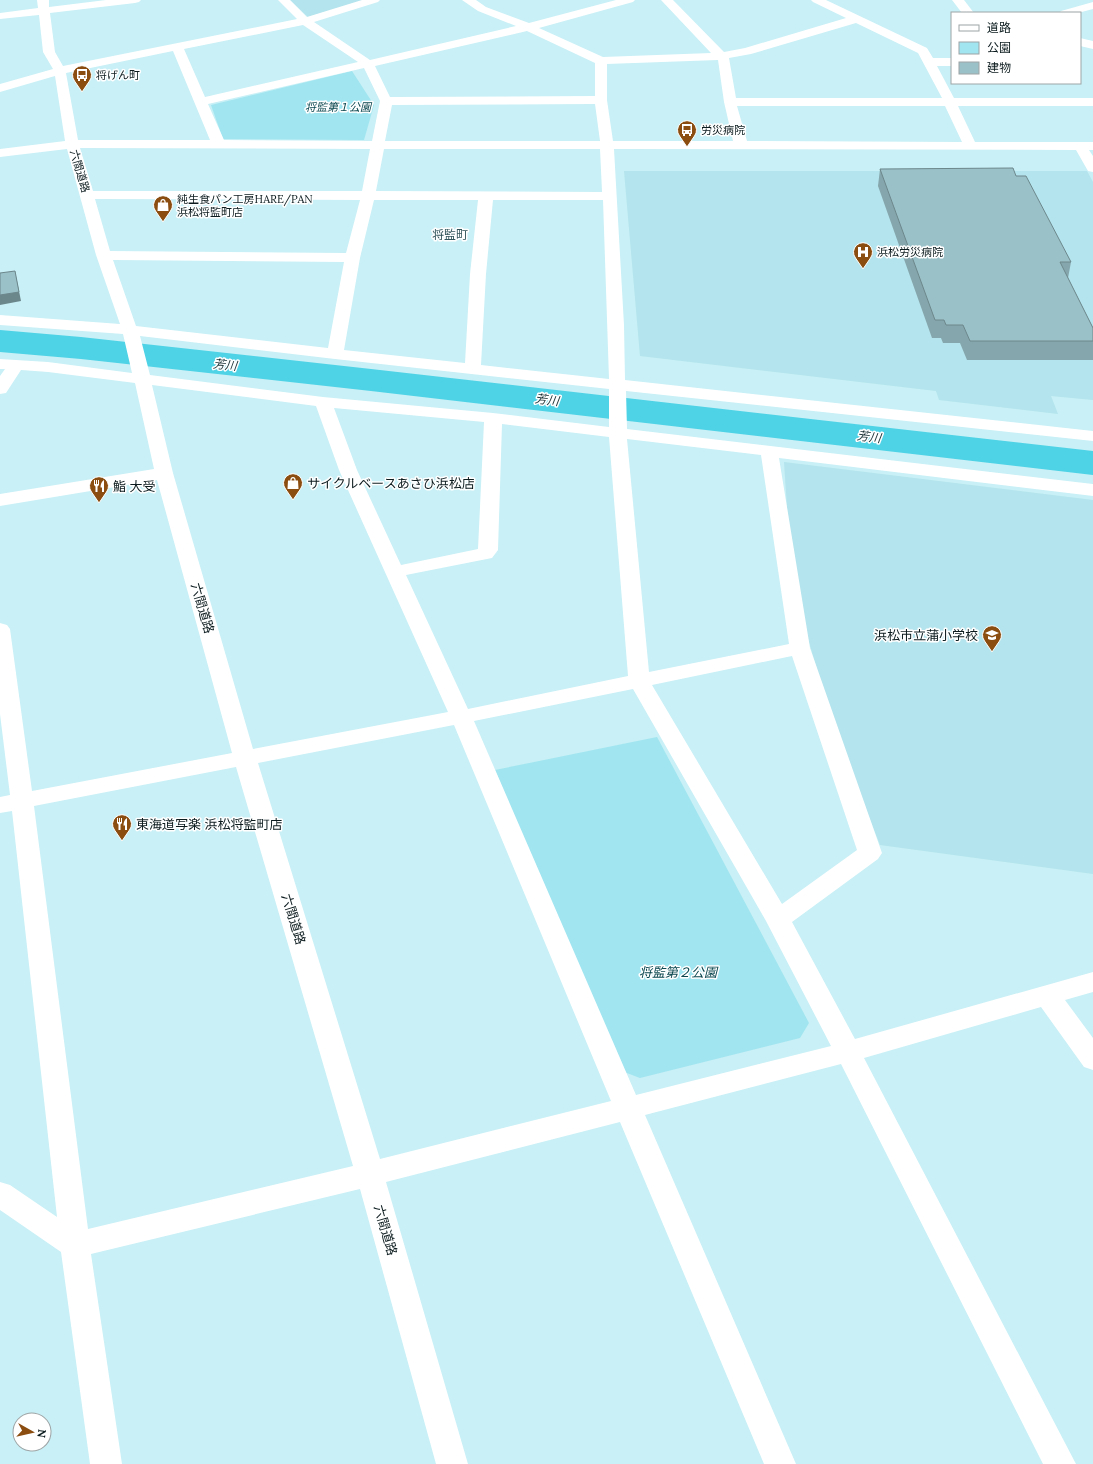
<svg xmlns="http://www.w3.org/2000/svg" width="1093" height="1464" viewBox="0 0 1093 1464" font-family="Lora,'Noto Sans JP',serif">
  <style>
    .built { fill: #b4e4ed }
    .green { fill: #a0e5f0 }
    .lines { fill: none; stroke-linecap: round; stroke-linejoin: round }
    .river { fill: #4dd2e6; fill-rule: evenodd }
    .minor { fill: #fff; fill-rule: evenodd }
    .wall { fill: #85a6ac }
    .shaded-wall { fill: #6c878c }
    .building { fill: #9bc1c8; stroke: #6c878c }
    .labels { text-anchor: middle; stroke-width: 3; stroke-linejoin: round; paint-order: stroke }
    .far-poi-label { font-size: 11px; fill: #0c1b1e; stroke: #fff; text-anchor: start }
    .far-park-label { font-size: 11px; font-style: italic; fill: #0a474f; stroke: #fff }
    .far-street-label { font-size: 11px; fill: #0c1b1e; stroke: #fff }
    .far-neighbourhood-label { font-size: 12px; fill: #31545a; stroke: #fff }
    .far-water-label { font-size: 12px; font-style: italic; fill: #1c3336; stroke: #fff }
    .poi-label { font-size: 13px; fill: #0c1b1e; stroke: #fff; text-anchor: start }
    .street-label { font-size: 13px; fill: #0c1b1e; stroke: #fff }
    .park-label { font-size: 13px; font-style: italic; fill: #0a474f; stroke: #fff }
  </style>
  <rect width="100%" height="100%" fill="#c8f0f6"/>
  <g class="built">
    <path d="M290 0H366L308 17Z"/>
    <path d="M624 171H1087L1093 182V400L1051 396 1058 414 939 400 936 391 640 356Z"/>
    <path d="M784 462 1093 500V874L880 845 834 727 804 625 790 553Z"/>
  </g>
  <g class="green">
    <path d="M352 71 374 105 364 140 223 139 211 105Z"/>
    <path d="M657 737 809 1023 800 1038 640 1078 619 1070 495 770Z"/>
  </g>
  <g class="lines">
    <path class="river" d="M0 330 81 337 371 369 1093 451V475L371 391 81 359 0 352Z"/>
    <g class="minor">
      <path d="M37 0H49V7L106 0H141L139 2 135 3 50 13 55 52 63 66 297 19 278 0H290L307 17 362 0H380L378 2 314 22 370 60 516 26 478 11 462 0H476L486 7 529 23 616 0H635L633 2 539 28 603 57 711 53 661 0H673L724 52 745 48 846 18 813 2 811 0H826L927 48 933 58H952V66H937L954 98H1093V106H958L975 142H1093V150H1089L1093 156V172L1088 171 1076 150 614 149 624 325 625 380 1093 431V441L626 391 627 429 1093 484V496L779 458 810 648 882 853 878 859 792 922 855 1039 1093 972V992L1065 1000 1093 1038V1070L1084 1067 1041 1007 864 1058 1076 1464H1043L841 1064 645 1115 796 1464H764L620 1122 386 1182 468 1464H436L360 1189 91 1254 122 1464H90L61 1252 0 1210V1182L10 1185 57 1217 12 811 0 813V797L10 795 0 714V623L7 625 10 629 32 791 232 753 157 480 0 506V494L154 469 135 383 48 372 21 370 6 393 0 394V376L5 369H0V359L48 362 132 373 123 334 0 325V315L120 324 96 255 67 149 0 157V149L65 141 55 76 0 92V84L53 69 43 52 39 15 0 19V13L38 8ZM856 23 918 53 942 98H736L729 58 751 54ZM303 25 358 62 205 97 184 49ZM527 31 595 63V96L390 97 375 66ZM173 51 210 140H78L66 73ZM718 60 724 102 733 141H613L607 100V64ZM364 68 380 101 372 141 224 140 208 104ZM595 104 600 141H385L392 105ZM737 106H945L962 142 747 141ZM80 148 370 149 362 191H93ZM384 149H600L602 192 376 191ZM95 199 360 200 346 253 110 251ZM374 200H478L470 274 465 363 344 350 360 258ZM493 200H603L609 379 481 365 486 274ZM113 260 344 262 328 348 136 326ZM140 336 335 359 609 389V427L493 413 323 397 150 375ZM152 385 316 406 339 470 448 712 253 749 173 473ZM334 408 484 422 478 549 401 565 357 470ZM502 424 609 437 628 676 468 709 406 575 492 558 498 550ZM627 439 761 455 789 644 649 672ZM792 656 857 850 782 904 652 685ZM633 689 766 921 831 1046 636 1095 474 721ZM454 725 611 1101 380 1159 258 763ZM236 767 353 1166 88 1229 34 806Z"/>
      <path d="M952 0H964L974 13H962Z"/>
      <path d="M1093 2V9L1078 13H1059L1061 11Z"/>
      <path d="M1080 38 1093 41V49L1080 46Z"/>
    </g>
  </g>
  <path class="wall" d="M880 169 1016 176 1071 262 1068 278 1093 328V360H967L960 343H943L941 338H932L878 186Z"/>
  <path class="shaded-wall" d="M15 271 21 301 0 305V295Z"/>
  <g class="building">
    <path d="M1013 168 1016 176H1026L1071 262H1060L1093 328V341H970L963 325H946L944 320H935L880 169Z"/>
    <path d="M15 271 19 292 0 295V273Z"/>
  </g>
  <defs>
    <symbol id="bus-pin" viewBox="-11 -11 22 30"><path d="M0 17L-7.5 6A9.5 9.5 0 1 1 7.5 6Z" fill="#8b4d10" stroke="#fff"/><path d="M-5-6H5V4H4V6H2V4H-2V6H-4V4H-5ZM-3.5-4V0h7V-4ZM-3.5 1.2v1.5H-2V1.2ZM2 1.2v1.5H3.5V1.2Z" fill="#fff"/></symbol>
    <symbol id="shop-pin" viewBox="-11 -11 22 30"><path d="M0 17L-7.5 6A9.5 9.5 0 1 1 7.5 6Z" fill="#8b4d10" stroke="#fff"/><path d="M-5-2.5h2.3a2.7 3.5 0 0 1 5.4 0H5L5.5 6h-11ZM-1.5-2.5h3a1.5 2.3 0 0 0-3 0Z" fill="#fff"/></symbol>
    <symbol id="hospital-pin" viewBox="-11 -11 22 30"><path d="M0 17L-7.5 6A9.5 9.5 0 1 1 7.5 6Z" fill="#8b4d10" stroke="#fff"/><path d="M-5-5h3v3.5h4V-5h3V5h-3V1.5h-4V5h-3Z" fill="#fff"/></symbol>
    <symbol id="restaurant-pin" viewBox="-11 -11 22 30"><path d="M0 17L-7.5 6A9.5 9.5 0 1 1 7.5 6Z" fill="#8b4d10" stroke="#fff"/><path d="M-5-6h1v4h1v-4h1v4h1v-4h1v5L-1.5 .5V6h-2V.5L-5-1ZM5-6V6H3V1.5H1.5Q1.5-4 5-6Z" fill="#fff"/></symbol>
    <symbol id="school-pin" viewBox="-11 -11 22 30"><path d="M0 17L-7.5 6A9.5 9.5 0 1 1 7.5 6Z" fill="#8b4d10" stroke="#fff"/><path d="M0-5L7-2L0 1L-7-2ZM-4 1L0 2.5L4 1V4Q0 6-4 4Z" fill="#fff"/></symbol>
  </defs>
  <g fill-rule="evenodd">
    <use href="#bus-pin" x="71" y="64" width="22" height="30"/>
    <use href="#bus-pin" x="676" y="119" width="22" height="30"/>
    <use href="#shop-pin" x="152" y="194" width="22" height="30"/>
    <use href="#hospital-pin" x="852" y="241" width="22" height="30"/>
    <use href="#shop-pin" x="282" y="472" width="22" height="30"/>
    <use href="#restaurant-pin" x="88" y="475" width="22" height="30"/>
    <use href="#school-pin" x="981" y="624" width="22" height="30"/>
    <use href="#restaurant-pin" x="111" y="813" width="22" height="30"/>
  </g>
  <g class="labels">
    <g class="far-poi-label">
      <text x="96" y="79">将げん町</text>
      <text x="701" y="134">労災病院</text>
      <text x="177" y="203">純生食パン工房HARE/PAN<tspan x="177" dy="13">浜松将監町店</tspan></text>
      <text x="877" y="256">浜松労災病院</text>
    </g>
    <g class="far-park-label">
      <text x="338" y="111">将監第１公園</text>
    </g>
    <g class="far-street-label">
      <text transform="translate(80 171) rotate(74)" y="4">六間道路</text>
    </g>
    <g class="far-neighbourhood-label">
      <text x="450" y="239">将監町</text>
    </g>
    <g class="far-water-label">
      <text transform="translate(225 365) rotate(6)" y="4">芳川</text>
      <text transform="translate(547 400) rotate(7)" y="4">芳川</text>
      <text transform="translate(869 437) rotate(7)" y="4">芳川</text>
    </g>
    <g class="poi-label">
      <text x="307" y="488">サイクルベースあさひ浜松店</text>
      <text x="113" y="491">鮨 大受</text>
      <text x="978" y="640" text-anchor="end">浜松市立蒲小学校</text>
      <text x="136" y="829">東海道写楽 浜松将監町店</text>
    </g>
    <g class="street-label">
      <text transform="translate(203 608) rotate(74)" y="5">六間道路</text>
      <text transform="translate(294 919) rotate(73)" y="5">六間道路</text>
      <text transform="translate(386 1230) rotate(74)" y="5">六間道路</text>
    </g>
    <g class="park-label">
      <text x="678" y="977">将監第２公園</text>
    </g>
  </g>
  <rect x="951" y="12" width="130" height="72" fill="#ffffff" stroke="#9ea4a5"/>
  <rect x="959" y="25" width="20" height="6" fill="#ffffff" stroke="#9ea4a5"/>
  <text x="987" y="32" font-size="12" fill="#0c1b1e">道路</text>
  <rect x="959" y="42" width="20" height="12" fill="#a0e5f0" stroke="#9ea4a5"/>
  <text x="987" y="52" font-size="12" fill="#0c1b1e">公園</text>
  <rect x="959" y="62" width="20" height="12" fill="#9bc1c8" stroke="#9ea4a5"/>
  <text x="987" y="72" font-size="12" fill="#0c1b1e">建物</text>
  <g transform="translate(32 1432) rotate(98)"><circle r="19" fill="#ffffff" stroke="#9ea4a5"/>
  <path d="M0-3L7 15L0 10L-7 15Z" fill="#8b4d10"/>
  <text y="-6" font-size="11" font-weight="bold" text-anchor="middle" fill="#0c1b1e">N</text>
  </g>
</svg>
